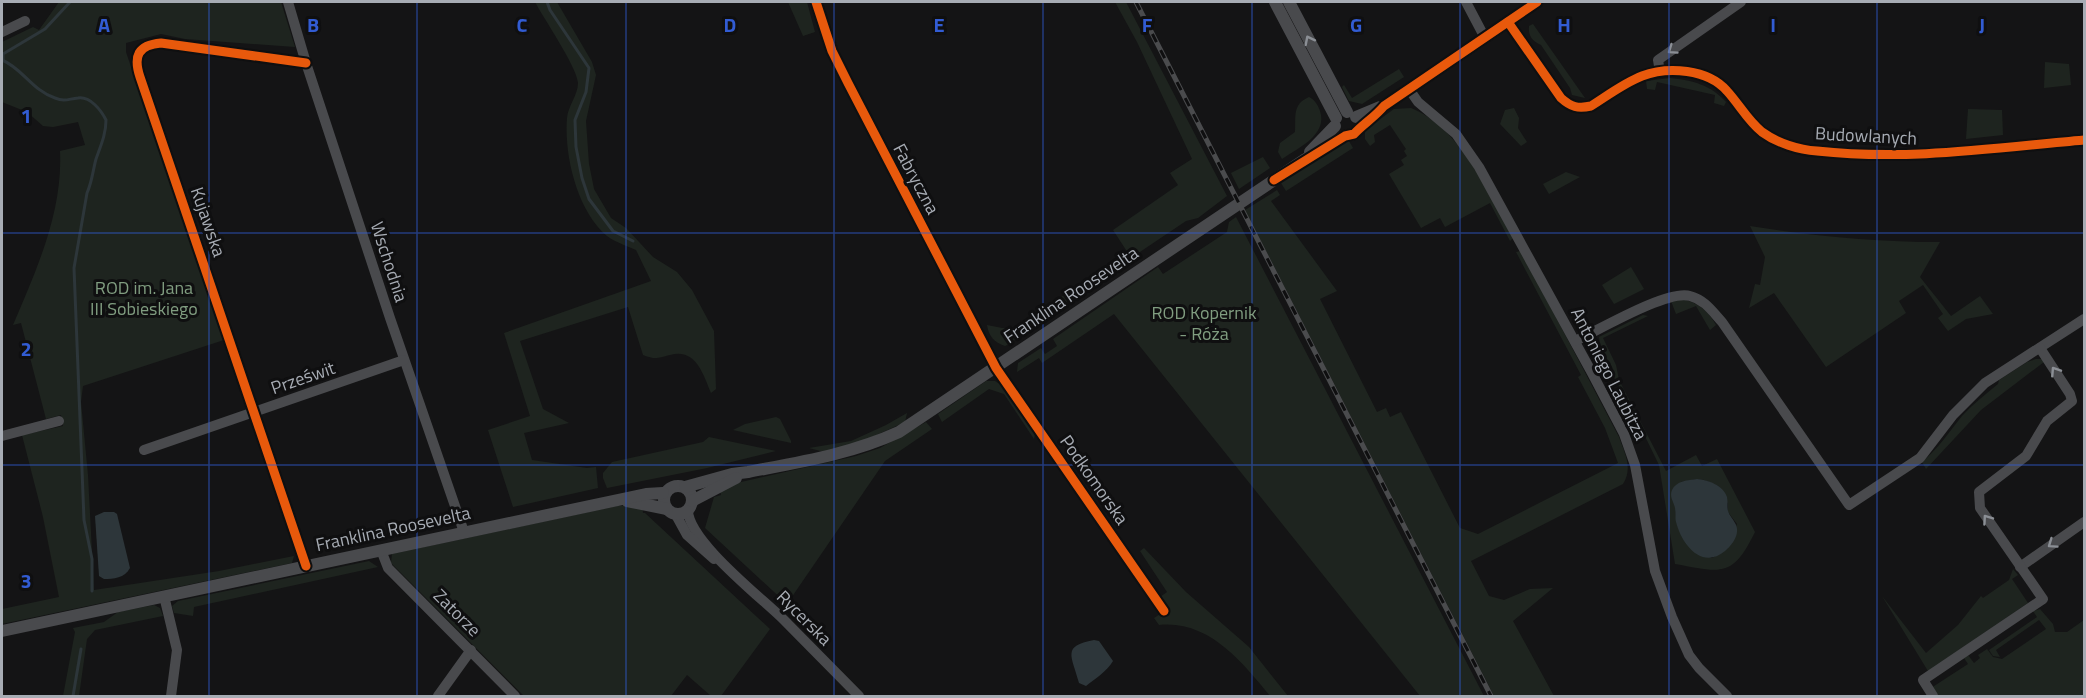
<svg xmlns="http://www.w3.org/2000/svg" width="2086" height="698" viewBox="0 0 2086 698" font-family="'Titillium Web',sans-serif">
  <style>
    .green { fill: #1e241f; fill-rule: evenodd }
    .water { fill: #2d363a }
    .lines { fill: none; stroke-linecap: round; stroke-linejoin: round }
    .stream { stroke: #2d363a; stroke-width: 3 }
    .minor { stroke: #494a4d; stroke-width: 10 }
    .tertiary { stroke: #494a4d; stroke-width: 12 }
    .rail-casing { stroke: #4a4b4d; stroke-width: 5 }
    .rail { stroke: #0f0f10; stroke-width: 3; stroke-dasharray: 9; stroke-linecap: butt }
    .cycleway-casing { stroke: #0f0f10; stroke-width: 13 }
    .cycleway { stroke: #e8590c; stroke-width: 9 }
    .oneway { stroke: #8b8f95 }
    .grid { fill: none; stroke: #325cd3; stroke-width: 1.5; stroke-opacity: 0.55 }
    .labels { text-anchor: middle; stroke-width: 6; stroke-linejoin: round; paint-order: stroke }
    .street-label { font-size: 18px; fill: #a7acb4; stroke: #0f0f10 }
    .park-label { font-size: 18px; fill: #809d80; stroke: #0f0f10 }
    .grid-label { font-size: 20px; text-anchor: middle; font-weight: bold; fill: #325cd3; stroke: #0f0f10; stroke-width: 6; stroke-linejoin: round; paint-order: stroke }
  </style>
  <rect width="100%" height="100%" fill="#141415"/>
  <g class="green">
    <path d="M59 2H281L295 47 185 39 161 34 126 43V52L224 340 83 386 81 402 88 475 94 590 219 571 294 556 292 563 2 624V609L59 597 43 517 22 435 63 426 61 415 46 419 21 323 13 325C36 271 63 212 60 151L85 145 78 122 53 127 43 126 27 112 2 102V42L33 27 39 30Z"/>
    <path d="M535 2H557L592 62 596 75 586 121 589 164 594 189 611 218 626 228 653 257 677 272 692 290 714 331 716 389 711 393C703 374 696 348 670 355 657 358 656 360 643 355L628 307 520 341 543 409 569 423 524 433 532 460 587 468 596 467 598 488 513 507 488 430 530 416 504 333 651 281 636 250C627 246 615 242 607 236 577 211 564 155 567 118 568 106 578 95 578 83 577 67 544 19 535 2Z"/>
    <path d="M788 2H807L815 32 803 36Z"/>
    <path d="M1115 2H1126L1227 196 1198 218 1186 221 1128 260 1009 344 1005 346C994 342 989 337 987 325L1002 328H1014L1128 253 1113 230 1178 185 1170 173 1192 159 1137 42Z"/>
    <path d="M1533 24 1585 98 1572 95 1570 88 1541 45C1532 41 1528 36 1529 26Z"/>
    <path d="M2045 62 2069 64 2071 85 2044 88Z"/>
    <path d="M1399 69 1404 77 1362 104 1349 101 1342 87 1344 85 1352 98Z"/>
    <path d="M1670 78C1692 80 1711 85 1726 102L1724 106 1714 103 1715 95 1657 82 1655 90 1647 89 1646 81Z"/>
    <path d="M1309 97C1315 100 1318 105 1320 111 1328 135 1298 148 1282 159L1278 152 1280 143 1295 132C1296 117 1292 104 1309 97Z"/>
    <path d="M1411 108C1461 128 1488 193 1513 238L1510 241 1490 203 1445 227 1440 218 1421 228 1389 174 1404 165 1401 160 1407 156 1404 151 1406 149 1390 125 1374 135 1375 142 1370 146 1365 139V130L1394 109Z"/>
    <path d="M1514 108 1519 118 1518 128 1527 142 1521 146 1500 124 1505 110Z"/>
    <path d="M1968 109 2002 110 2003 135 1966 139Z"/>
    <path d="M1346 141H1349L1353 148 1286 191 1281 183Z"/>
    <path d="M1263 157 1270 168 1239 189 1231 173Z"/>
    <path d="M1566 172 1580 177 1549 194 1543 184Z"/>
    <path d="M1277 190 1280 195 1271 201 1337 291 1320 299 1377 412 1386 408 1390 417 1401 412 1460 528 1478 534 1618 463 1605 428 1578 377 1581 375 1516 252 1521 251 1619 437C1625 454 1633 468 1623 484L1471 561 1489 596 1504 600 1530 589 1553 588 1513 621 1554 696H1494L1245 210Z"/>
    <path d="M1236 217 1484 696H1420L1114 314 1042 363 1039 358 1017 372 1018 363 1041 348 1045 354 1057 346 1053 339 1158 267 1163 274 1227 232 1229 222Z"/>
    <path d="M1750 226C1813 236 1876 242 1940 242L1920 277 1951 316 1980 296 1993 314 1966 319 1948 331 1938 318 1943 314 1923 285 1899 301 1906 313 1826 367 1774 293 1749 308 1755 284 1760 285 1765 257Z"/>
    <path d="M1631 267 1644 289 1614 304 1602 285Z"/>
    <path d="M1683 299C1700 304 1708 311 1716 325L1710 330 1696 306 1676 314 1671 301Z"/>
    <path d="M1643 315 1648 316 1603 338 1616 365 1619 380 1666 471 1696 455 1702 466 1717 459 1755 532C1732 579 1721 572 1675 564L1659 465 1639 424 1601 353 1599 337ZM1697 479 1704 480 1718 486 1728 504V512L1737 524 1727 549 1712 558C1673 532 1671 528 1681 482Z"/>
    <path d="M2036 359H2042L2044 362 1981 410 1926 469 1922 462C1937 450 1950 431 1962 416 1973 404 1986 394 1998 384L1999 380 2027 362Z"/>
    <path d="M986 381H995L1001 385 1035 434 1034 439 1004 394 989 389 942 422 938 414Z"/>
    <path d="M907 413 905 422 857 444 824 452 809 448 851 441 886 425Z"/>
    <path d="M776 417 780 419 791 441V443L733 430 745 424Z"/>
    <path d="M926 422 932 429 885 461 787 604 705 528 714 497 721 495 719 487 856 456 880 448Z"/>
    <path d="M709 437 776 451 707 468 607 488 603 478V473L612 462 703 442Z"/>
    <path d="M642 505 643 513H645L770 629 721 696H711L687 675 671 696H524L391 563 392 554 617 506Z"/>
    <path d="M1144 548 1186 592 1249 647 1288 696H1270C1242 662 1209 620 1159 625L1154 618 1168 609 1160 597 1167 592 1140 551Z"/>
    <path d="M369 561 378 567 194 607 193 616 174 613 172 606 178 601Z"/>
    <path d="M2013 569 2018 575 2012 579 2028 603 1928 671 1882 596 1926 653 1958 625 1981 596 1983 598 2009 580Z"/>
    <path d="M154 605 160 608 163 616 95 630 87 639 79 696H63L75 632 73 628 104 622 118 612Z"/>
    <path d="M2040 609 2053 624 2055 632H2067L2084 620V696H1936L1931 688 1968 664 1964 658 1968 655 1974 663 1980 658 1978 655 1987 649 1993 657 2002 659 2046 629 2039 620 1996 650 2000 657 1993 656 1989 650 2037 617 2033 611Z"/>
  </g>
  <g class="water">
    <path d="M1697 479C1708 480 1723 485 1727 497 1728 502 1727 507 1728 511 1729 515 1733 519 1735 523 1741 533 1733 544 1725 551 1702 570 1682 545 1676 522 1675 518 1676 513 1675 508 1674 502 1669 497 1672 490 1676 481 1688 480 1697 479Z"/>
    <path d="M104 512H114L117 514 130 568C125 578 113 579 104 579L99 576 95 516Z"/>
    <path d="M1094 640 1099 641 1113 661C1107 671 1095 679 1086 686L1079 683C1072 656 1061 646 1094 640Z"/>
  </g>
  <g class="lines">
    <g class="stream">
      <path d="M547 2 550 10 589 68 586 92 575 120 576 147 582 178 589 199 613 231 633 241"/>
      <path d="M2 60C22 68 33 91 55 98 65 102 68 99 78 98 90 96 101 110 106 120 106 134 101 145 96 159 93 170 92 182 87 193L74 268 84 520 92 559V591"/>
      <path d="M3 60V54L45 29 70 2"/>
      <path d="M73 696 81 649"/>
    </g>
    <g class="minor">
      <path d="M288 2 306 63 390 318 464 532"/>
      <path d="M816 2 832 51 848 83 996 368 1164 611"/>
      <path d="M1466 2 1485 38"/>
      <path d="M1508 22 1561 98C1571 107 1578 109 1591 106 1607 96 1624 83 1642 76 1668 66 1708 69 1727 91 1739 104 1748 121 1762 132 1777 143 1799 150 1817 151 1908 161 1994 148 2084 140"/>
      <path d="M2 32 25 21"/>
      <path d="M1660 72 1658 60 1741 2"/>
      <path d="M1409 89 1418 102 1456 134 1479 167 1592 373 1624 434 1635 465 1655 571 1672 617 1689 655 1699 668 1727 696"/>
      <path d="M1575 341C1599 330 1668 289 1690 296 1705 300 1712 311 1722 322L1849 505 1920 458 1953 415 1985 383 2084 319"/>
      <path d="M2 436 59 421"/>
      <path d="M144 450 404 360"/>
      <path d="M688 510C688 541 762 598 784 620 809 645 834 671 859 696"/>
      <path d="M676 515 687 535 714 559"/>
      <path d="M381 550 388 568 515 696"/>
      <path d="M306 566 140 77C133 56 138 45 161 43L306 63"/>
      <path d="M2020 567 2084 522"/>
      <path d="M164 596 177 650 171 696"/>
      <path d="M438 696 471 650"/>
      <path d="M1933 696 1923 680 2043 599 1980 508 1979 492 2026 456 2047 421 2072 401 2070 394 2040 348"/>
    </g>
    <g class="tertiary">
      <path d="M1275 2 1336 118"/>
      <path d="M1289 2 1347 112"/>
      <path d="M1356 117 1380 107"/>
      <path d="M1310 152 1335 126"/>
      <circle cx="678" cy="500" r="14"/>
      <path d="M685 487 732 474 748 472C800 462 851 454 899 432L1304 160 1345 136 1354 134C1363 124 1375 117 1384 106L1537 2"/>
      <path d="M627 501 667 509"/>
      <path d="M692 501 736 478"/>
      <path d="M2 631 646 494 663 493"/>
    </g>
    <defs>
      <path id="rail" d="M1136 2 1491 696"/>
    </defs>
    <use href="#rail" class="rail-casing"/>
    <use href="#rail" class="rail"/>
    <defs>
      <g id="cycleway">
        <path d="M816 2 832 51 848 83 996 368 1164 611"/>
        <path d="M1508 22 1561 98C1571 107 1578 109 1591 106 1607 96 1624 83 1642 76 1668 66 1708 69 1727 91 1739 104 1748 121 1762 132 1777 143 1799 150 1817 151 1908 161 1994 148 2084 140"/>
        <path d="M1274 180 1345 136 1354 134C1363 124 1375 117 1384 106L1537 2"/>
        <path d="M306 566 140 77C133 56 138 45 161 43L306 63"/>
      </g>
    </defs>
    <use href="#cycleway" class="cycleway-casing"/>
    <use href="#cycleway" class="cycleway"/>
  </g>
  <defs><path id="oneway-chevron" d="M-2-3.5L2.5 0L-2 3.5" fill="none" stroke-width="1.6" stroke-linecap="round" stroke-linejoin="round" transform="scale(1.5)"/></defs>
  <g class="oneway">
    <use href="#oneway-chevron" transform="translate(1309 40) rotate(-117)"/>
    <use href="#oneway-chevron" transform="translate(1672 50) rotate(145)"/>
    <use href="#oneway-chevron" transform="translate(2055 371) rotate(-123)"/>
    <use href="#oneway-chevron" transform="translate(1987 519) rotate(-125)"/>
    <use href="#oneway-chevron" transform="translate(2052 544) rotate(145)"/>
  </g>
  <path class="grid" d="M209 2V696M417 2V696M626 2V696M834 2V696M1043 2V696M1252 2V696M1460 2V696M1669 2V696M1877 2V696M2 233H2084M2 465H2084"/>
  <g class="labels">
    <g class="street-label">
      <text transform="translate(1866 136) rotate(3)" y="6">Budowlanych</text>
      <text transform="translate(916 179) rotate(62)" y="6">Fabryczna</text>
      <text transform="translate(208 222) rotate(71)" y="6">Kujawska</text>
      <text transform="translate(389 262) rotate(72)" y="6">Wschodnia</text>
      <text transform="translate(1071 295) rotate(-34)" y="6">Franklina Roosevelta</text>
      <text transform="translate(1609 374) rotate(63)" y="6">Antoniego Laubitza</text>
      <text transform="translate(303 378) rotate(-19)" y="6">Prześwit</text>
      <text transform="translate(1094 480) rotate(55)" y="6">Podkomorska</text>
      <text transform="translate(393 529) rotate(-12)" y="6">Franklina Roosevelta</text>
      <text transform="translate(457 613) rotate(45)" y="6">Zatorze</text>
      <text transform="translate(804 618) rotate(45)" y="6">Rycerska</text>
    </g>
    <g class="park-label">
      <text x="144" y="294">ROD im. Jana<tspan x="144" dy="21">III Sobieskiego</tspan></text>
      <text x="1204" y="319">ROD Kopernik<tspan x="1204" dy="21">- Róża</tspan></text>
    </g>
  </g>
  <g class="grid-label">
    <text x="104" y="32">A</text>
    <text x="313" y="32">B</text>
    <text x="522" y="32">C</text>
    <text x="730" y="32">D</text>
    <text x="939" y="32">E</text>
    <text x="1147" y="32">F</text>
    <text x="1356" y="32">G</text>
    <text x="1564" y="32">H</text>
    <text x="1773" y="32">I</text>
    <text x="1982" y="32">J</text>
    <text x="26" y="123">1</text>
    <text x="26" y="356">2</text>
    <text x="26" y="588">3</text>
  </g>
  <rect width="2086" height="698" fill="none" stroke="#a7acb4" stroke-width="6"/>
</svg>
